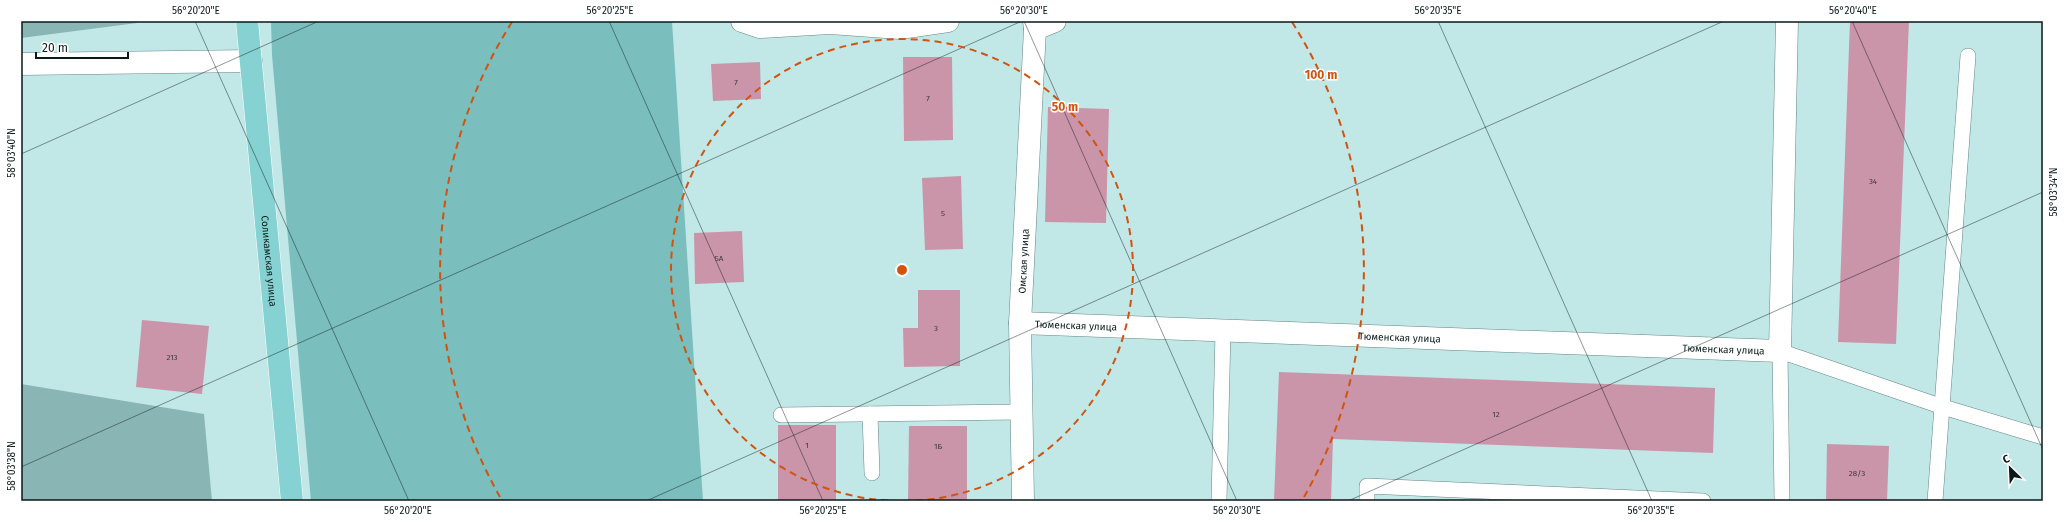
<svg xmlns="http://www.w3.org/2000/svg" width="2064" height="522" viewBox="0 0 2064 522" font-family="'Fira Sans',sans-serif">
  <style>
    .green { fill: #89b6b5 }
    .forest { fill: #7abebd }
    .building { fill: #ca95a9 }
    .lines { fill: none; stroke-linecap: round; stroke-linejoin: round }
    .service-casing { stroke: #638685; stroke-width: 16 }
    .minor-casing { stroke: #638685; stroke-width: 23 }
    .primary-casing { stroke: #fff; stroke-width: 23 }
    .service { stroke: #fff; stroke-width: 15 }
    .minor { stroke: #fff; stroke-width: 22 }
    .primary { stroke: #86d1d1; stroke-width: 22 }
    .ticks { fill: none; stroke: #0b1919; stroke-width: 1; stroke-opacity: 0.45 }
    .ring { fill: none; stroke: #d2530d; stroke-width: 2; stroke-dasharray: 7 5 }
    .labels { text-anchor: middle; stroke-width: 3; stroke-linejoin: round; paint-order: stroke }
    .number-label { font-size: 8px; fill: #3b383d }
    .street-label { font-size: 10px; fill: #0b1919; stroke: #fff }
    .centre { fill: #d2530d; stroke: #fff; stroke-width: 2 }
    .ring-label { font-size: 12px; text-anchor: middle; font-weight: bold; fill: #d2530d; stroke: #fff; stroke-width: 3; stroke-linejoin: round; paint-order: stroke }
    .neatline { fill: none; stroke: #0b1919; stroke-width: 1.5 }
    .ticks-label { font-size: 10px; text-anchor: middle; fill: #0b1919 }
  </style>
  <rect width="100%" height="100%" fill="#c2e7e7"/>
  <g class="green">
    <path d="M21 21H137V23L21 38Z"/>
    <path d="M21 384 204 414 212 501H21Z"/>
  </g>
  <path class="forest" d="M271 21H672L703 501H311L272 55Z"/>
  <g class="building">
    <path d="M1850 21H1909L1896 344 1838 342Z"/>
    <path d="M903 57H952L953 140 904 141Z"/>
    <path d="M760 62 761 99 713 101 711 64Z"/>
    <path d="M1048 107 1109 109 1106 223 1045 222Z"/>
    <path d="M961 176 963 249 925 250 922 178Z"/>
    <path d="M742 231 744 282 695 284 694 233Z"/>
    <path d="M918 290H960V366L904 367 903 328H918Z"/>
    <path d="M142 320 209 326 202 394 136 387Z"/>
    <path d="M1279 372 1715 388 1713 453 1333 439 1331 501H1274Z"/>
    <rect x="778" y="425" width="58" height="76"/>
    <path d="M909 426H967V501H908Z"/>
    <path d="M1827 444 1889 446 1887 501H1826Z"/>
  </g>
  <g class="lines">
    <defs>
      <g id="service">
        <path d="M870 414 872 473"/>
        <path d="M781 415 1022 412"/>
        <path d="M1219 501 1223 331"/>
        <path d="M1367 501V486L1703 501"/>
        <path d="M1782 501 1780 351 1943 407 2043 437"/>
        <path d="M1935 501 1968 56"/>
      </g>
      <g id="minor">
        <path d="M742 21 760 27 830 23 900 28 948 21"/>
        <path d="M1035 29 1055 21"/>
        <path d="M21 64 251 61"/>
        <path id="s1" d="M1020 323 1780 351 1787 21"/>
        <path id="s2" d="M1023 501 1020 323 1035 29 1034 21"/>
      </g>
      <g id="primary">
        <path id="s3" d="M247 21 292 501"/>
      </g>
    </defs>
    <use href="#service" class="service-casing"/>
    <use href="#minor" class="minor-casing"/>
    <use href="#primary" class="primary-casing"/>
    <use href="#service" class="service"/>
    <use href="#minor" class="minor"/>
    <use href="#primary" class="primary"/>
  </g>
  <path class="ticks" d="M195 21 409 501M609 21 823 501M1024 21 1237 501M1438 21 1652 501M1852 21 2043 450M21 154 319 21M21 467 1022 21M646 501 1724 21M1348 501 2043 192"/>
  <g class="ring">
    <path d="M900 501A231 231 0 1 1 904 501"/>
    <path d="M500 497A462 462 0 0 1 512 22M1292 22A462 462 0 0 1 1304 497"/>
  </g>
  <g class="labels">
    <g class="number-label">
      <text x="736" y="85">7</text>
      <text x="928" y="101">7</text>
      <text x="1873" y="184">34</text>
      <text x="943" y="216">5</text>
      <text x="719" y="261">5А</text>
      <text x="936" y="331">3</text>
      <text x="172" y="360">213</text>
      <text x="1496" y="417">12</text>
      <text x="807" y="448">1</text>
      <text x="938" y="449">1Б</text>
      <text x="1857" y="476">28/3</text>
    </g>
    <g class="street-label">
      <text dy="4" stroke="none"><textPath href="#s3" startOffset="241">Соликамская улица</textPath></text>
      <text dy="4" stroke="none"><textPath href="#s2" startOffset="240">Омская улица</textPath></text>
      <text dy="4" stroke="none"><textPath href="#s1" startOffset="56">Тюменская улица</textPath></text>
      <text dy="4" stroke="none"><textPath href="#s1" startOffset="380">Тюменская улица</textPath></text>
      <text dy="4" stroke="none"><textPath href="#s1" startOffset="704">Тюменская улица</textPath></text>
    </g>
  </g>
  <circle cx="902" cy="270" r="6" class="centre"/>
  <g class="ring-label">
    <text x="1321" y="79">100 m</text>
    <text x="1065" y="111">50 m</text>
  </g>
  <rect width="2064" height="522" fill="none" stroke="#ffffff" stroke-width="44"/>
  <g transform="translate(2010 468) rotate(336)" stroke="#ffffff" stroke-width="3" paint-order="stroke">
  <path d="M0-3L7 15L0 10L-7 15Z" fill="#0b1919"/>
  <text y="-6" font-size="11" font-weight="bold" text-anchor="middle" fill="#0b1919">С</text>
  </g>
  <path d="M36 52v6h92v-6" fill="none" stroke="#0b1919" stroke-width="2"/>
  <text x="42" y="52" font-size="12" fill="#0b1919" stroke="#ffffff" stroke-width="3" paint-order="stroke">20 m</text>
  <rect x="22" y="22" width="2020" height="478" class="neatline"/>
  <g class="ticks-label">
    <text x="196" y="14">56°20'20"E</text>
    <text x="610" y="14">56°20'25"E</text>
    <text x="1024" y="14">56°20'30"E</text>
    <text x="1438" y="14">56°20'35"E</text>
    <text x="1853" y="14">56°20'40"E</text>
    <text transform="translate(11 153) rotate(-90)" y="4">58°03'40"N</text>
    <text transform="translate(2053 192) rotate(-90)" y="4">58°03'34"N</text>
    <text transform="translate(11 466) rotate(-90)" y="4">58°03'38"N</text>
    <text x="408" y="514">56°20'20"E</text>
    <text x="823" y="514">56°20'25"E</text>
    <text x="1237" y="514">56°20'30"E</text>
    <text x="1651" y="514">56°20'35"E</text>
  </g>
</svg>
